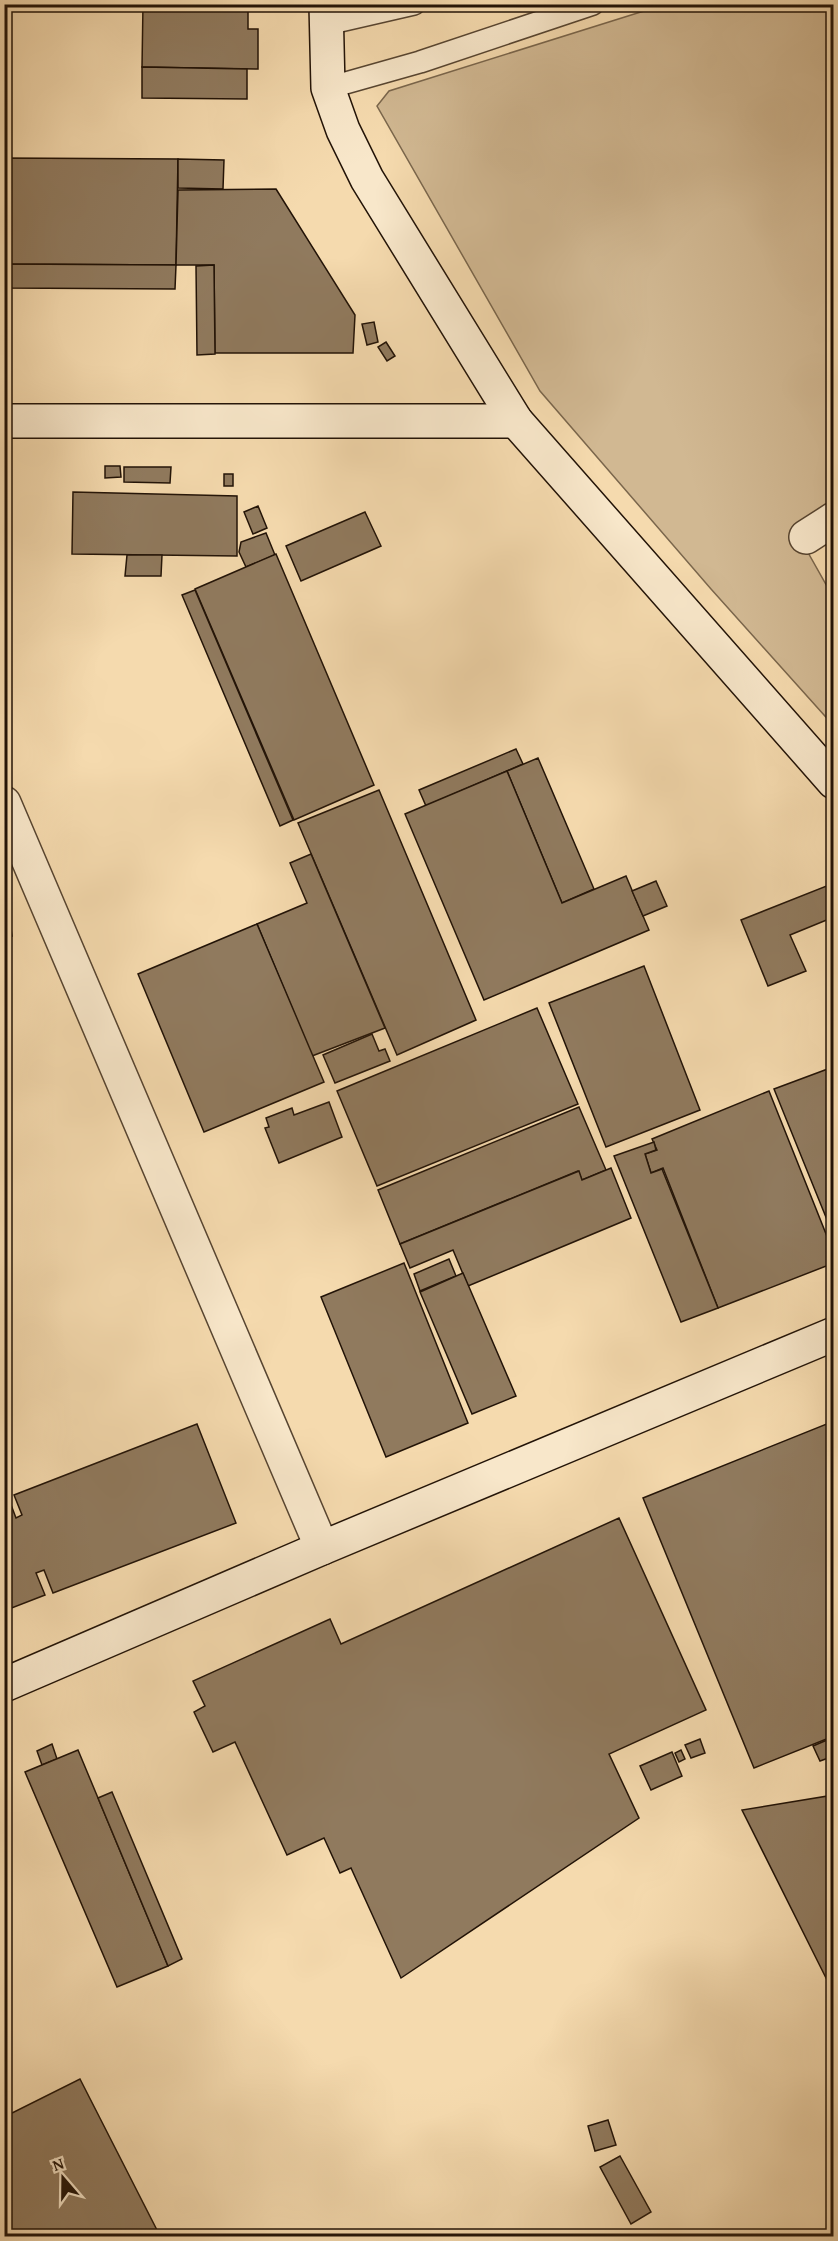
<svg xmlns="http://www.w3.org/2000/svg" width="838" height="2241" viewBox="0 0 838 2241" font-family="'Gentium Book Plus',serif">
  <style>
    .green { fill: #d1b892; stroke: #7a664c; stroke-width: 1.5 }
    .building { fill: #907a5e; stroke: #221307; stroke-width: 1.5 }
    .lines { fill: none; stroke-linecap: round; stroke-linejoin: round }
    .lane-casing { stroke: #574531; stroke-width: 24 }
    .street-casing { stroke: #574531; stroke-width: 36 }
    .secondary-casing { stroke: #221307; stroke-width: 36 }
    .lane { stroke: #f8e7ca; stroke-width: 21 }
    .street { stroke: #f8e7ca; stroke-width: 33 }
    .secondary { stroke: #f8e7ca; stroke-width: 33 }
  </style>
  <rect width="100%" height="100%" fill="#f5daae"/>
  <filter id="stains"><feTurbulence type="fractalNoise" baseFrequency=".00333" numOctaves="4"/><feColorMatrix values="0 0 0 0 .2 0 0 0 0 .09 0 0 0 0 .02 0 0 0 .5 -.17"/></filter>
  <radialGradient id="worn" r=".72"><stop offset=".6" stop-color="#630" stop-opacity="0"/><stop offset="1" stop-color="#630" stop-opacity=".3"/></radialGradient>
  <path class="green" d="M663 5H833V508L797 533 833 597V725L711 589 540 391 377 106 389 91Z"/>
  <g class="building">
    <path d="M143 4H248V29H258V69L142 67Z"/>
    <path d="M142 67 247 69V99L142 98Z"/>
    <path d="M4 158 178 159 176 265 4 264Z"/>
    <path d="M178 159 224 160 223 189 178 188Z"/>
    <path d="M276 189 355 315 353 353H215L214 265H176L178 190Z"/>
    <path d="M4 264 176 265 175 289 4 288Z"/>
    <path d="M214 265 215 354 197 355 196 266Z"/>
    <path d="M374 322 378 342 367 345 362 324Z"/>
    <path d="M386 342 395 356 387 361 378 347Z"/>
    <path d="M105 466H120L121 477 105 478Z"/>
    <path d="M124 467H171L170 483 124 482Z"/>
    <rect x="224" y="474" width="9" height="12"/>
    <path d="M73 492 237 496V556L72 554Z"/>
    <path d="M258 506 267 528 253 534 244 512Z"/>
    <path d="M365 512 381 546 301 581 286 546Z"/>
    <path d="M266 533 275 555 246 567 239 552 241 542Z"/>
    <path d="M276 554 374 785 294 820 195 589Z"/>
    <path d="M127 555H162L161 576H125Z"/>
    <path d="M195 590 293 820 280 826 182 595Z"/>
    <path d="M516 749 523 764 426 806 419 790Z"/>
    <path d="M538 758 594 889 562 903 507 771Z"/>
    <path d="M507 771 562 903 626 876 649 930 484 1000 405 814Z"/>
    <path d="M379 790 476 1020 397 1055 298 823Z"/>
    <path d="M311 854 385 1028 312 1056 257 924 307 903 290 863Z"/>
    <path d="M656 881 667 906 643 916 632 891Z"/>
    <path d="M834 883V917L790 935 806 971 768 986 741 920Z"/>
    <path d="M4 915H9L12 936 4 937Z"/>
    <path d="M257 924 324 1082 204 1132 138 974Z"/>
    <path d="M644 966 700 1110 606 1147 549 1003Z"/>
    <path d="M537 1008 578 1104 377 1186 337 1091Z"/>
    <path d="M372 1034 379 1051 385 1049 390 1061 335 1083 323 1055Z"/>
    <path d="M833 1067 834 1069V1237L774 1089Z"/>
    <path d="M769 1091 834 1254V1263L718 1308 663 1168 651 1173 645 1154 657 1150 652 1139Z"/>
    <path d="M329 1102 342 1137 279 1163 265 1128 269 1127 266 1118 292 1108 294 1115Z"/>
    <path d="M579 1107 606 1170 582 1180 578 1171 400 1244 378 1190Z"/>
    <path d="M654 1142 656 1150 645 1154 651 1173 662 1169 718 1308 681 1322 614 1156Z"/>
    <path d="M611 1168 631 1218 468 1286 453 1250 410 1268 400 1244 579 1171 582 1180Z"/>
    <path d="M449 1259 456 1276 420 1291 414 1274Z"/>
    <path d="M404 1263 468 1423 386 1457 321 1297Z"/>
    <path d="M463 1273 516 1396 472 1414 420 1292Z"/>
    <path d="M834 1421V1736L754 1768 643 1498Z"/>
    <path d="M197 1424 236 1523 53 1593 44 1570 36 1573 45 1595 4 1611V1498L8 1497 16 1518 22 1515 14 1495Z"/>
    <path d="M619 1518 706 1710 609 1754 639 1818 401 1978 351 1868 340 1873 324 1838 287 1855 235 1742 213 1752 194 1712 205 1706 193 1681 330 1619 341 1644Z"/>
    <path d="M834 1737V1756L820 1761 813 1746Z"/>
    <path d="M700 1739 705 1753 691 1758 685 1745Z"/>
    <path d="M52 1744 57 1759 42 1765 37 1751Z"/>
    <path d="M78 1750 168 1966 117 1987 25 1772Z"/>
    <path d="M681 1750 685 1759 679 1762 675 1753Z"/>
    <path d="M672 1752 682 1776 651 1790 640 1766Z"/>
    <path d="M112 1792 182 1959 168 1966 98 1798Z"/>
    <path d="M834 1795V1994L742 1810Z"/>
    <path d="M80 2079 160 2236H4V2117Z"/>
    <path d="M608 2120 616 2145 595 2151 588 2126Z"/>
    <path d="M620 2156 651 2212 631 2224 600 2167Z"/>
  </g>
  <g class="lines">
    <defs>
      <g id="lane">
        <path d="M327 24 414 4"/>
        <path d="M328 88 420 62 593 4"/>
      </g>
      <g id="street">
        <path d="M806 537 834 519"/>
        <path d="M4 803 322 1548"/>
      </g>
      <g id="secondary">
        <path d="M326 4 328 88 343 130 367 179 516 421 834 782"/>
        <path d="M4 421H516"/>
        <path d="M4 1685 322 1548 834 1334"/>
      </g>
    </defs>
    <use href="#lane" class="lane-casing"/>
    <use href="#street" class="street-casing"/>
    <use href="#secondary" class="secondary-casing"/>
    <use href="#lane" class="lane"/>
    <use href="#street" class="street"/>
    <use href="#secondary" class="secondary"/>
  </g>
  <rect width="838" height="2241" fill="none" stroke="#f5daae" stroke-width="24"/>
  <rect x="6" y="6" width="826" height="2229" fill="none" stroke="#221307" stroke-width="3"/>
  <rect x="12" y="12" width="814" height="2217" fill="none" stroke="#221307" stroke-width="1.5"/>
  <g transform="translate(63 2178) rotate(340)" stroke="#f8e7ca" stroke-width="4.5" paint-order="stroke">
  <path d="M0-4.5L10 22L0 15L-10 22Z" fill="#221307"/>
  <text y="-9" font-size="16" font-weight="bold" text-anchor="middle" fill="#221307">N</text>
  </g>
  <rect width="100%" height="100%" filter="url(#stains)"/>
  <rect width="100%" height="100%" fill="url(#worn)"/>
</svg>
